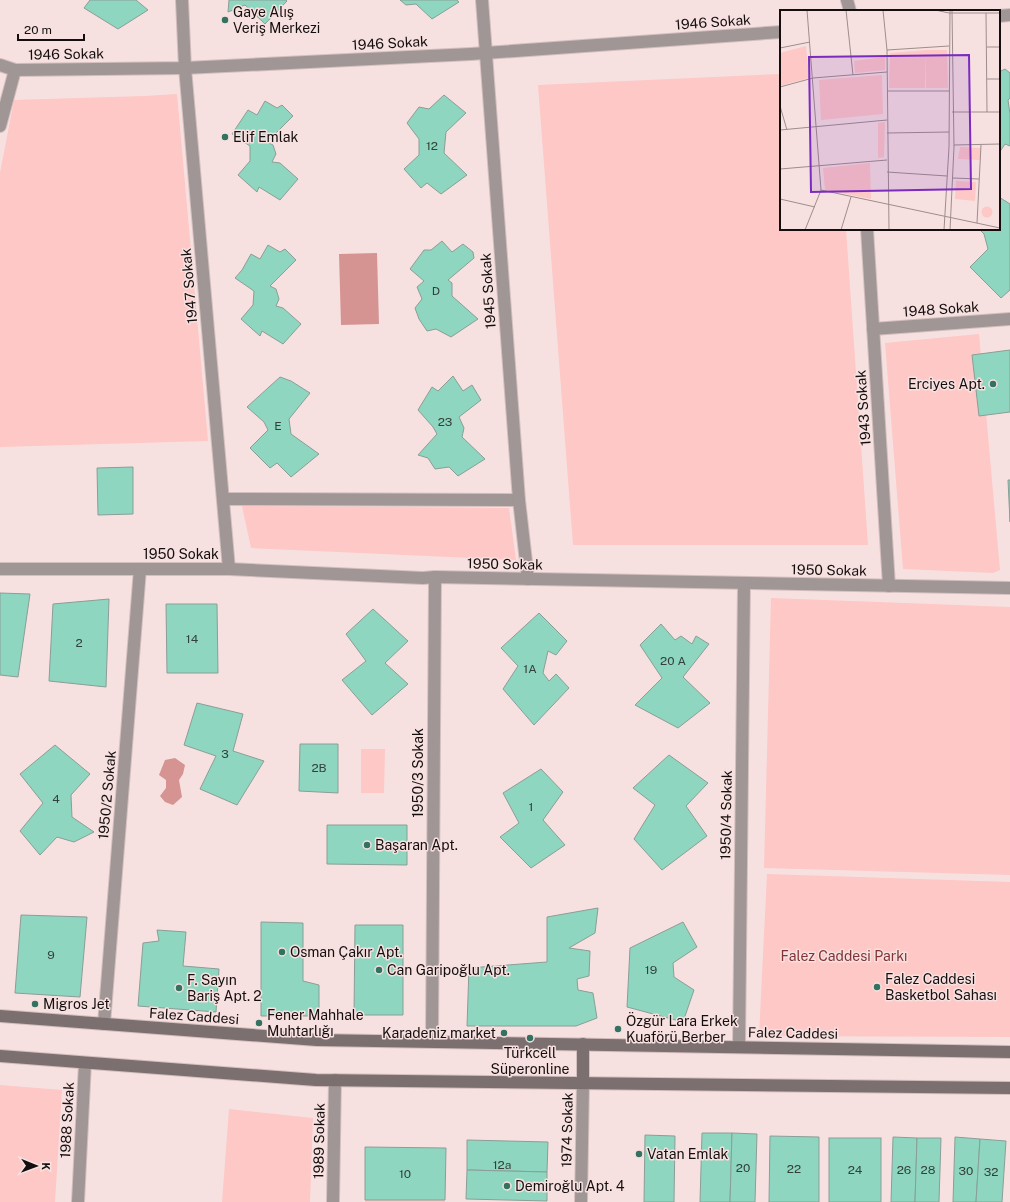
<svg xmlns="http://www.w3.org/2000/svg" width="1010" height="1202" viewBox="0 0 1010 1202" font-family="'Public Sans',sans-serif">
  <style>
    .green { fill: #fdc8c5 }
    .water { fill: #d59491 }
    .building { fill: #8ed6bf; stroke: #8a9e97 }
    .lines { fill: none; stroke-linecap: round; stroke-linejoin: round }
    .lane-casing { stroke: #d3bfbe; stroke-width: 14 }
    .street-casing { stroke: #d3bfbe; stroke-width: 14 }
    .secondary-casing { stroke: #d3bfbe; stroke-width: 14 }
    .lane { stroke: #9f9695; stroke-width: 12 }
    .street { stroke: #9f9695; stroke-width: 12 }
    .secondary { stroke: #7c6f6f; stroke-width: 12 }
    .poi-dot { fill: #337260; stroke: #f7e1e0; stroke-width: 1.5 }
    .labels { text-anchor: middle; stroke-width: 3; stroke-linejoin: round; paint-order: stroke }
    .number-label { font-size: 12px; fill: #33403a }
    .poi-label { font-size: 14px; fill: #150e0e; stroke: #f7e1e0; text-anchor: start }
    .street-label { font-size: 14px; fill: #150e0e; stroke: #f7e1e0 }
    .park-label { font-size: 14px; fill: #823334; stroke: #f7e1e0 }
    .inset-road { fill: none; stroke: #9d8d8c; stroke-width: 1 }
    .view { fill: #7b2cbf; fill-opacity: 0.15; stroke: #7b2cbf; stroke-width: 2 }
    .inset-edge { fill: none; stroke: #150e0e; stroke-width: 2 }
  </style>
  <rect width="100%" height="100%" fill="#f7e1e0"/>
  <g class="green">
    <path d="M781 74V229H846L868 545H573L538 85Z"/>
    <path d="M177 94 208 441 0 447V173L14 100 145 96Z"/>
    <path d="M979 334 1000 570 993 573 903 569 885 343Z"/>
    <path d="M242 506 509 508 516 560 251 548Z"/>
    <path d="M771 598 1010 607V875L764 868Z"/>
    <path d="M361 749H385L384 793H361Z"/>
    <path d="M767 874 1010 882V1037L759 1036Z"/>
    <path d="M0 1085 62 1090 55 1202H0Z"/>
    <path d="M229 1109 313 1118 310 1202H222Z"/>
    <rect x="365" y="1200" width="80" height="2"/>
  </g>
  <g class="water">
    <path d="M377 253 379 324 341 325 339 254Z"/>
    <path d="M175 758 185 765 183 774 179 780 182 797 173 805 165 802 160 796 166 788V780L159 775 165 760Z"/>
  </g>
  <g class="building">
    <path d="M90 0H136L148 10 118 29 84 8Z"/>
    <path d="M229 0H286L287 1 265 24 245 5 228 12Z"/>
    <path d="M400 0H457L459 2 432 19 416 4 406 5Z"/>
    <path d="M1005 69 1010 73V98L1008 100 1010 114V146L1005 144 999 153V72Z"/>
    <path d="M444 95 466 113 446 132 444 153 467 175 441 194 427 183 421 188 404 169 419 155V139L407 123 419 107 429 109Z"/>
    <path d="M265 101 277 108 282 105 293 116 267 142 273 145 276 154 272 162 280 163 298 179 280 200 259 187 257 192 238 175 250 161V146L232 134 248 110 257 115Z"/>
    <path d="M999 197 1010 204V290L1001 298 970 267 988 249 984 234 979 229H999Z"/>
    <path d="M442 241 452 252 463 244 473 252 474 258 448 280 452 283V296L478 319 451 337 436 329 427 331 419 319 415 308 422 299 417 287 424 281 410 269 424 250H431Z"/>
    <path d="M268 245 280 252 285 249 296 260 270 286 276 289 279 299 276 306 283 308 301 324 283 344 262 331 260 336 241 319 253 305 254 291 235 278 242 270 251 254 260 259Z"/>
    <path d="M1010 350V412L979 416 972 355Z"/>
    <path d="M453 376 463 391 472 385 481 400 459 417 464 428 462 437 485 459 458 476 449 467 435 469 428 458 418 455 437 434 433 427 418 410 432 387 438 391Z"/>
    <path d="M280 377 291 381 310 393 289 419 291 434 319 454 291 477 277 463 270 468 250 448 268 430 264 422 247 407Z"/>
    <path d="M133 467V514L98 515 97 468Z"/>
    <path d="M1008 480H1010V522Z"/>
    <path d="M0 593 30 594 18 677 0 675Z"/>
    <path d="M109 599 106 687 49 681 53 604Z"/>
    <path d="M166 604H217L218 673H167Z"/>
    <path d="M373 609 408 641 385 663 408 684 372 715 342 680 366 661 346 634Z"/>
    <path d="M539 613 567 641 556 655 548 651 543 673 549 681 556 674 569 688 534 725 503 689 518 666 501 648Z"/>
    <path d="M661 624 675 640 681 636 692 644 696 636 709 644 683 677 710 703 678 728 635 705 662 678 640 645Z"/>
    <path d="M197 703 243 714 233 751 264 761 237 805 200 789 216 756 184 745Z"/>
    <path d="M300 744H338V793L299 791Z"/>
    <path d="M55 745 90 774 71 795 72 817 94 832 74 842 57 837 40 855 20 831 43 803 20 774Z"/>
    <path d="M669 755 708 783 686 806 707 836 662 870 634 839 655 805 633 788Z"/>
    <path d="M541 769 563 792 543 820 565 845 531 868 500 837 519 823 503 793Z"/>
    <path d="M327 825H407V865L327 864Z"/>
    <path d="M598 908 595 933 569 948 590 951 589 976 577 979 578 990 593 993 597 1018 576 1026H467L469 968 547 962V917Z"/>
    <path d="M21 915 87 917 80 997 15 993Z"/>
    <path d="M261 922 303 923V981L319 985V1016H261Z"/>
    <path d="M683 922 697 947 673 963 674 977 694 990 683 1022 627 1007 630 948Z"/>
    <path d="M355 925H403V1015H354Z"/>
    <path d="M157 930 186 932 183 966 219 969 216 1012 138 1006 143 943 159 941Z"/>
    <path d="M702 1133H732L730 1202H700Z"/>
    <path d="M732 1133 757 1134 755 1202H730Z"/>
    <path d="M645 1135 675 1136 674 1202H644Z"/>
    <path d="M770 1136 819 1137V1202H769Z"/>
    <path d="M893 1137 917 1138 915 1202H891Z"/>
    <path d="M955 1137 980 1139 976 1202H953Z"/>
    <rect x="829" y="1138" width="52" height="64"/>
    <path d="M917 1138H941L939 1202H915Z"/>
    <path d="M980 1139 1006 1141 1002 1202H976Z"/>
    <path d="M467 1140 548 1142 547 1172 467 1170Z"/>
    <path d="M365 1147 446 1148 445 1200H365Z"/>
    <path d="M467 1170 547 1172V1201L466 1199Z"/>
  </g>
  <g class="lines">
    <defs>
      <path id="lane" d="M223 499 519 500"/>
      <g id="street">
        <path d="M182 0 185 68 229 569"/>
        <path d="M482 0 519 500 528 579"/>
        <path d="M847 0 850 11"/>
        <path d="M999 16 1010 15"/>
        <path d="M0 65 15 70 185 68 471 54 781 32"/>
        <path d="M0 126 15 70"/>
        <path d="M867 229 889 586"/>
        <path d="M873 329 1010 319"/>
        <path d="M0 569H229L423 578 435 577 1010 588"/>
        <path d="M104 1024 140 569"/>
        <path d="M432 1041 435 577"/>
        <path d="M739 1047 744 583"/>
        <path d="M78 1202 85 1063"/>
        <path d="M333 1202 335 1080"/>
        <path d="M581 1202 583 1083"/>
      </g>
      <g id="secondary">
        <path d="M0 1016 317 1040 1010 1052"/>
        <path d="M0 1056 316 1080 1010 1088"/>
        <path d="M583 1083V1044"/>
      </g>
    </defs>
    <use href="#lane" class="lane-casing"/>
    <use href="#street" class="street-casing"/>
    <use href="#secondary" class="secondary-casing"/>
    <use href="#lane" class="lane"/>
    <use href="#street" class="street"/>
    <use href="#secondary" class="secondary"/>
  </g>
  <g class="poi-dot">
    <circle cx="225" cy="20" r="4"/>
    <circle cx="225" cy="137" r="4"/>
    <circle cx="993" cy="384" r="4"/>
    <circle cx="367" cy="845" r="4"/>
    <circle cx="282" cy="952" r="4"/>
    <circle cx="379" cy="970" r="4"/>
    <circle cx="877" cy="987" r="4"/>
    <circle cx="179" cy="988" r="4"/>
    <circle cx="35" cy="1004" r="4"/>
    <circle cx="259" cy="1023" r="4"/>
    <circle cx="618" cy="1029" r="4"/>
    <circle cx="504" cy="1033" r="4"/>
    <circle cx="530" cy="1038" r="4"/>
    <circle cx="639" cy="1154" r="4"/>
    <circle cx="507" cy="1186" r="4"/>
  </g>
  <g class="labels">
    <g class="number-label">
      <text x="432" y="150">12</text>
      <text x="436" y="295">D</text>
      <text x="445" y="426">23</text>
      <text x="278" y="430">E</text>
      <text x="192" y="643">14</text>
      <text x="79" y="647">2</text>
      <text x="673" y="665">20 A</text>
      <text x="530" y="673">1A</text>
      <text x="225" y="758">3</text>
      <text x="319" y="772">2B</text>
      <text x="56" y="803">4</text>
      <text x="531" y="811">1</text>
      <text x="51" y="959">9</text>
      <text x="651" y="974">19</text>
      <text x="502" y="1169">12a</text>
      <text x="743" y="1172">20</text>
      <text x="794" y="1173">22</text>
      <text x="855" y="1174">24</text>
      <text x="904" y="1174">26</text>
      <text x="928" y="1174">28</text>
      <text x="966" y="1175">30</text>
      <text x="991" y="1176">32</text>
      <text x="405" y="1178">10</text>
    </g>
    <g class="poi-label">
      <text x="233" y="17">Gaye Alış<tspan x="233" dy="16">Veriş Merkezi</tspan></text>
      <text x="233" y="142">Elif Emlak</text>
      <text x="985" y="389" text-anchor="end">Erciyes Apt.</text>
      <text x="375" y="850">Başaran Apt.</text>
      <text x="290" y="957">Osman Çakır Apt.</text>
      <text x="387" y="975">Can Garipoğlu Apt.</text>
      <text x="885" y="984">Falez Caddesi<tspan x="885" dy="16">Basketbol Sahası</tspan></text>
      <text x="187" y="985">F. Sayın<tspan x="187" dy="16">Bariş Apt. 2</tspan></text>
      <text x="43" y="1009">Migros Jet</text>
      <text x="267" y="1020">Fener Mahhale<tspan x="267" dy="16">Muhtarlığı</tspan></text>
      <text x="626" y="1026">Özgür Lara Erkek<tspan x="626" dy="16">Kuaförü Berber</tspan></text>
      <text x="496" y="1038" text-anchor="end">Karadeniz market</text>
      <text x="530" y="1058" text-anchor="middle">Türkcell<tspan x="530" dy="16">Süperonline</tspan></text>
      <text x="647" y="1159">Vatan Emlak</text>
      <text x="515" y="1191">Demiroğlu Apt. 4</text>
    </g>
    <g class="street-label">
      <text transform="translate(713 22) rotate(-4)" y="5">1946 Sokak</text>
      <text transform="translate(390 43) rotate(-3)" y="5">1946 Sokak</text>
      <text transform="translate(66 54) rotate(-1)" y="5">1946 Sokak</text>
      <text transform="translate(189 286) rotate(-95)" y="5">1947 Sokak</text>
      <text transform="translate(488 291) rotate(-94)" y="5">1945 Sokak</text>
      <text transform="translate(941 309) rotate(-4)" y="5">1948 Sokak</text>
      <text transform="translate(863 408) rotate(-94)" y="5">1943 Sokak</text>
      <text x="181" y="559">1950 Sokak</text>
      <text transform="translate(505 564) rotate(1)" y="5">1950 Sokak</text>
      <text transform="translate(829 570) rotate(1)" y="5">1950 Sokak</text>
      <text transform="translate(418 773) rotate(-90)" y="5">1950/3 Sokak</text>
      <text transform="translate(107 795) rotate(-85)" y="5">1950/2 Sokak</text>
      <text transform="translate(726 815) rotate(-89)" y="5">1950/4 Sokak</text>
      <text transform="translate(194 1016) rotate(4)" y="5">Falez Caddesi</text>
      <text transform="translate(793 1033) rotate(1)" y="5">Falez Caddesi</text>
      <text transform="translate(67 1120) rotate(-87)" y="5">1988 Sokak</text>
      <text transform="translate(567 1130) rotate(-89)" y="5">1974 Sokak</text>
      <text transform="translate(319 1141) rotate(-89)" y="5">1989 Sokak</text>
    </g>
    <g class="park-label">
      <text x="844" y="961">Falez Caddesi Parkı</text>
    </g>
  </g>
  <g transform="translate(780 10)">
    <rect width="220" height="220" fill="#f7e1e0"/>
    <path d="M26 36 29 68 0 76V43ZM146 40H167L168 78H146ZM146 40 145 78H109L110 43ZM105 47V60L75 63 74 51ZM102 65 103 104 41 110 39 70ZM105 112 104 147 98 148V113ZM180 137 201 138 200 150 178 149ZM90 153 91 189 45 180 43 158ZM176 171 196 172 195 191 175 189ZM201.5 202a5.5 5.5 0 1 1 11 0a5.5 5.5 0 1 1-11 0Z" fill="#fdc8c5"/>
    <path class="inset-road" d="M66 0 73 65M103 0 107 40 109 220M155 0 169 3H220M206 3 207 102M207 37H220M0 38 30 32M107 40 169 36M207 69H220M0 77 33 68 107 62M107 81H169M0 96 7 120M172 102H220M0 120 107 110M107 123 169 122M174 135 220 134M0 159 107 150M107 162 167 166M173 168 199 169M41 180 220 218M0 189 35 197M197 213 201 135M25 220 41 180 27 0M61 220 71 187M109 220H130M164 220 169 137 170 0M170 220 174 137 172 1"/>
    <path class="view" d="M189 45 191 179 31 182 29 47Z"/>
    <rect width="220" height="220" class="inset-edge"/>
  </g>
  <g transform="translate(36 1166) rotate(91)" stroke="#f7e1e0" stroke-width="3" paint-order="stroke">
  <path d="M0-3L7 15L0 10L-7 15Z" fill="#150e0e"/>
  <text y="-6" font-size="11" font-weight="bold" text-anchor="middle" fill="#150e0e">K</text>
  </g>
  <path d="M18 34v6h66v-6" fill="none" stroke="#150e0e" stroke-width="2"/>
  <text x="24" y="34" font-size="12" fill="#150e0e" stroke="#f7e1e0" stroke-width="3" paint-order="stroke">20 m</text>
</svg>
